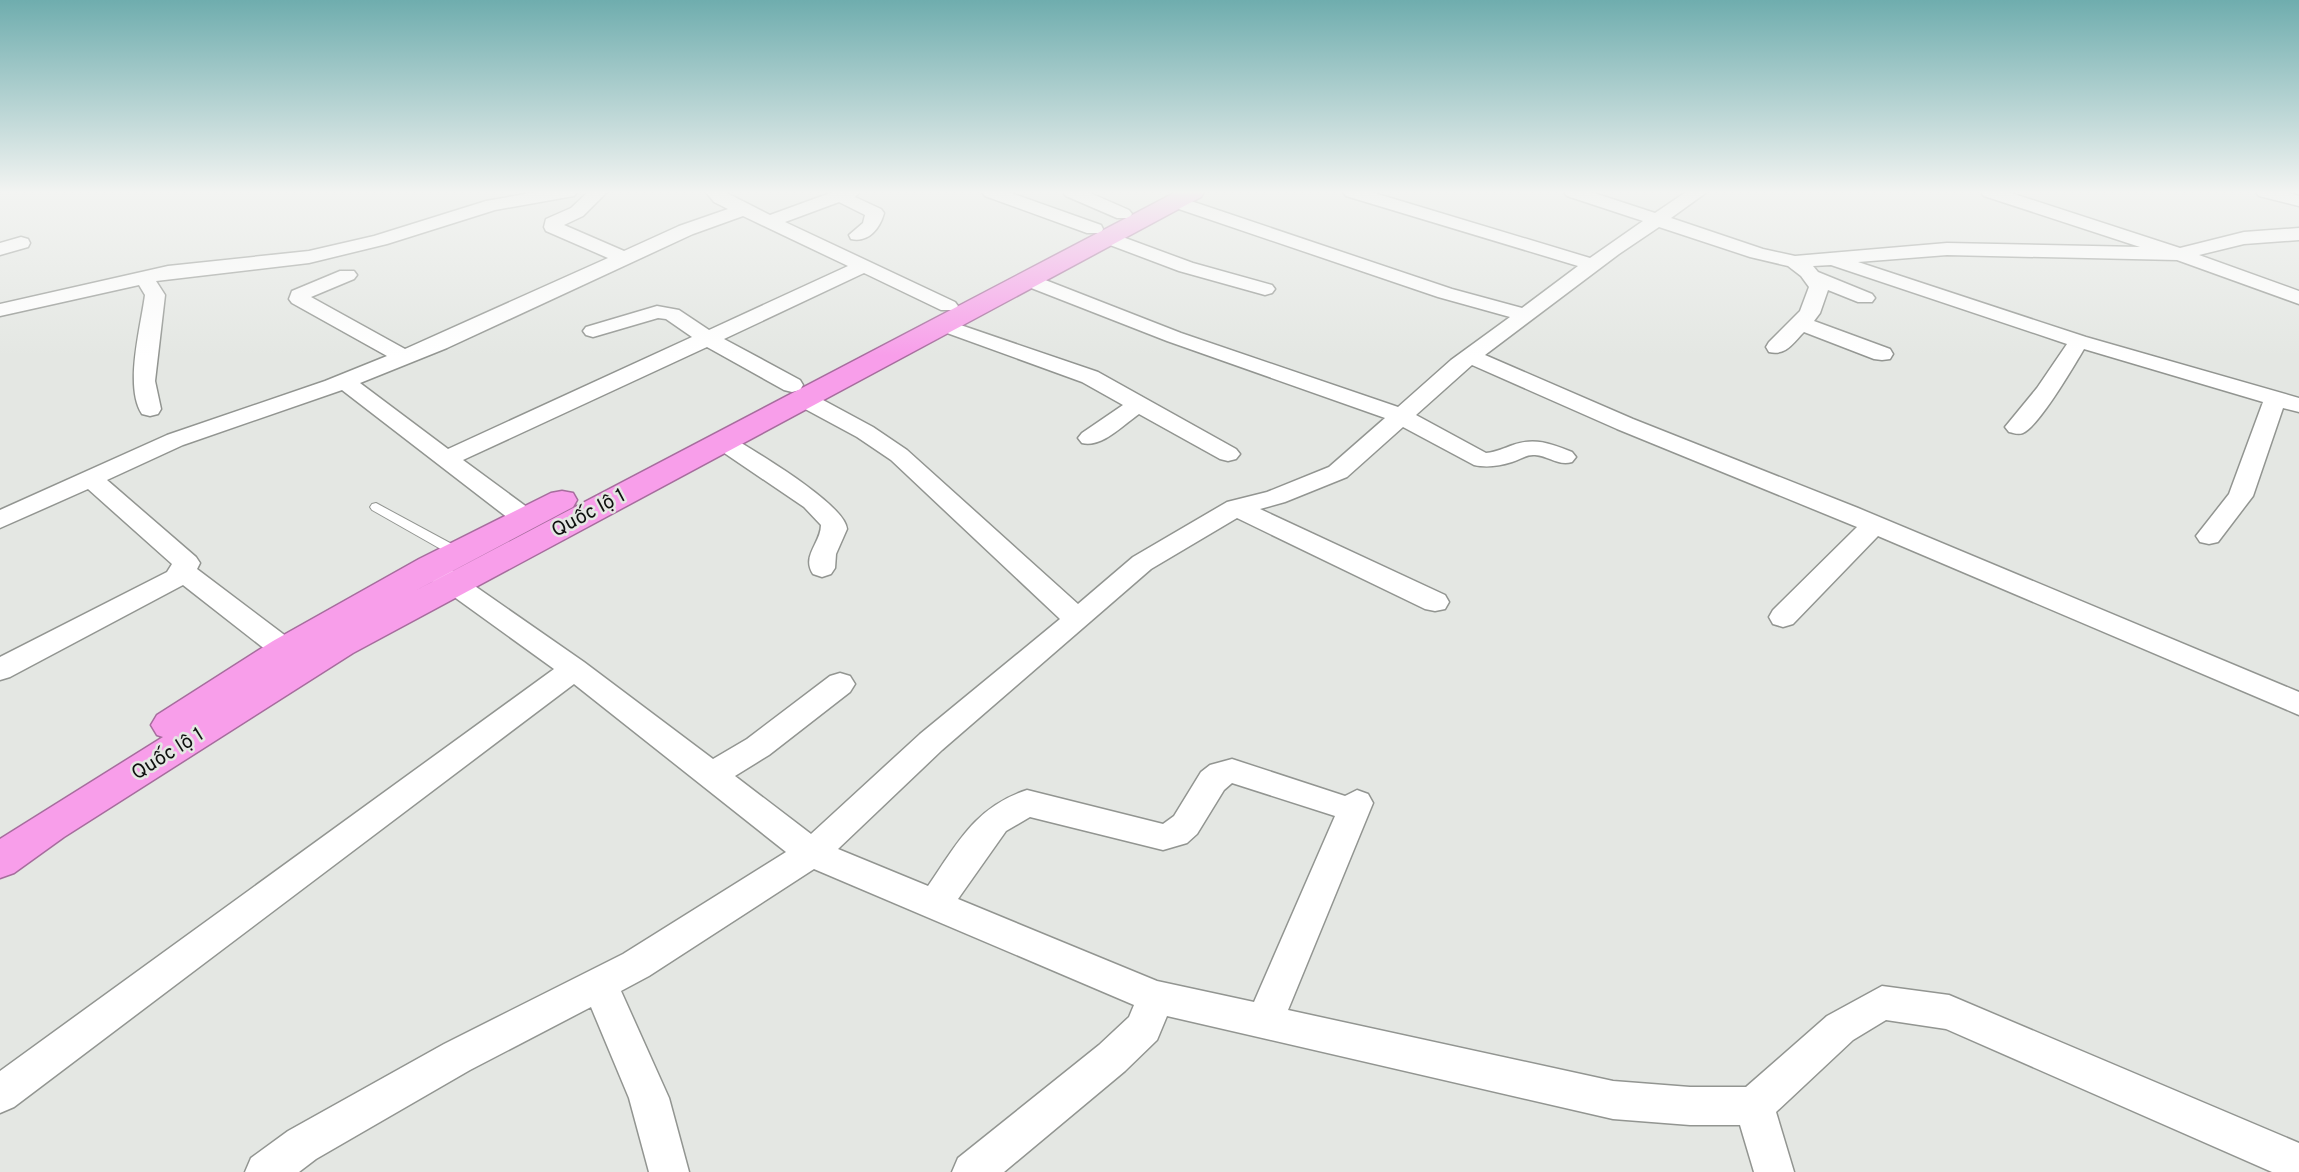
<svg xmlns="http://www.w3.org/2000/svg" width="2299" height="1172" viewBox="0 0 2299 1172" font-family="Overpass,sans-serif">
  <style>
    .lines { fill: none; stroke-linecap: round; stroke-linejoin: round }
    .lane-casing { stroke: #929591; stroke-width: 2 }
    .street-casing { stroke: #929591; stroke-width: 3 }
    .highway-casing { stroke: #a66d9d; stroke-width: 3 }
    .lane { fill: #fff; fill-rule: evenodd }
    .street { fill: #fff; fill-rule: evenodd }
    .highway { fill: #f89eea; fill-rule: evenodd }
    .labels { text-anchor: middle; stroke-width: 5; stroke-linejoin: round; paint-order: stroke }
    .street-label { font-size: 20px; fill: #0f110f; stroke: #e4e7e3 }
  </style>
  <rect width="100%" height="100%" fill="#e4e7e3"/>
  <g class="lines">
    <defs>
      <path id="lane" d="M376 503 463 550 465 553 458 557 453 556 372 510 370 507 372 504Z"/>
      <g id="street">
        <path d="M536 192H577L574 196 568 197 495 210 387 244 309 263 156 281 165 295 155 381 161 409 158 414 150 416 142 414C124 387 141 326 145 295L139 285 0 316V304L168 266 309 251 374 236 486 201Z"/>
        <path d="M588 192H607L583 216 564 225 624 251 679 226 728 209 714 202 706 192H725L770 215 833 192H860L855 197 881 209 884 213C880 228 869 243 851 239L849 235 863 223 865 215 839 202 785 222 955 302 958 306 955 310H941L864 273 724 339 800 380 803 385 800 390 792 392 784 390 707 347 463 460 535 513 539 519 535 525 526 527 517 525 342 390 183 445 107 480 196 557 200 563 197 569 295 643 299 650 295 657 285 660 275 657 183 585 10 677 0 680V657L167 572 172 564 88 489 0 528V510L167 435 325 381 387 356 292 303 289 299 292 291 340 271H354L357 275 354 279 311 297 405 349 608 258 546 231 544 227 546 219 571 208ZM743 216 848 266 709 330 679 310 657 306 586 327 583 331 586 335 593 337 658 318 666 319 692 337 448 449 360 383 447 348 693 234Z"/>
        <path d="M982 192H1008L1101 225 1103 229 1101 233H1087L985 196Z"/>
        <path d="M1063 192H1088L1129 210 1132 214 1129 218H1117L1066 196Z"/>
        <path d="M1343 192H1371L1590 258 1643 221 1567 196 1564 192H1591L1655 213 1686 192H1707L1671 218 1763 249 1795 256 1947 243 2140 247 1984 196 1981 192H2008L2180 248 2244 232 2299 228V240L2244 244 2199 255 2299 291V304L2177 260 1947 255 1858 262 2086 337 2299 398V412L2283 408 2253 496 2218 542 2209 544 2200 542 2196 536 2229 494 2263 402 2084 349C2074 366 2039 426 2023 433 2018 435 2014 433 2009 432L2005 427 2037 388 2067 344 1831 265 1813 266 1818 272 1872 294 1875 298 1872 302H1858L1828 290 1820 313 1814 321 1890 349 1893 354 1890 359 1882 360 1874 359 1804 332C1793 343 1786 356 1769 352L1766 347 1769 342 1800 311 1809 287 1801 276 1788 266 1750 257 1659 227 1619 254 1485 355 1633 419 1858 508 2299 692V715L1878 536 1793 624 1783 627 1773 624 1769 617 1773 610 1857 527 1617 429 1472 365 1416 415 1486 453C1497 452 1504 448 1513 445 1535 437 1552 444 1572 452L1576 457 1572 462C1558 466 1549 456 1535 455 1526 454 1520 460 1512 462 1499 466 1487 468 1474 465L1403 427 1347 477 1285 502 1260 509 1445 595 1449 602 1445 609 1435 611 1425 609 1237 518 1151 569 942 750 838 849 928 886C957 844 975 807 1027 790L1163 824 1174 816 1201 772 1210 765 1232 759 1345 796 1357 790 1368 794 1373 803 1288 1010 1613 1081 1690 1087H1746L1827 1016 1882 986 1949 995 2299 1143V1172H2272L1946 1029 1886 1020 1853 1040 1776 1112 1794 1172H1754L1740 1125H1690L1613 1119 1167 1016 1157 1040 1125 1071 1004 1172H952L958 1158 1099 1045 1129 1017 1134 1005 814 869 649 976 621 991 669 1098 689 1172H649L629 1098 591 1007 470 1070 316 1159 299 1172H245L251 1158 288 1131 444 1044 623 954 786 852 574 684 14 1107 0 1113V1071L554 669 428 578 424 572 428 566 437 563 446 566 584 662 713 759 747 739 830 676 840 673 850 676 855 684 850 692 769 755 735 776 811 834 920 734 1060 619 891 460 857 437 794 403 791 398 794 393 802 391 810 393 873 427 907 450 1078 604 1133 557 1227 502 1267 492 1329 467 1385 418 1167 341 1021 284 1018 280 1021 276H1035L1181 333 1398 407 1451 360 1510 317 1438 297 1170 206 1167 202 1170 198H1182L1452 289 1522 308 1578 266 1346 196ZM1232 783 1335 816 1254 1002 1157 981 958 899 1006 831 1030 817 1163 850 1187 843 1197 834 1224 790Z"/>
        <path d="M2256 192H2286L2299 196V206L2259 196Z"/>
        <path d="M1109 232 1193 263 1272 285 1275 289 1272 293 1265 295 1179 271 1102 242 1100 238 1102 234Z"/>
        <path d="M21 237 28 239 30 243 28 247 0 255V243Z"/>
        <path d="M943 319 1098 372 1236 449 1240 454 1236 459 1228 461 1220 459 1139 414C1123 425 1102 448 1082 443L1078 438 1082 433 1123 405 1082 382 936 329 933 325 936 321Z"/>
        <path d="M722 434 730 436C754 451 845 504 847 529L836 554 835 568 831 574 822 577 813 574C801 556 821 543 821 525L804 507 714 446 710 441 714 436Z"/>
      </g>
      <path id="highway" d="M1176 192H1204L1201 197 353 653 64 837 14 873 0 878V839L163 737 157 735 151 725 157 715 273 641 419 559 551 493 562 491 573 493 577 500 573 507 411 593Z"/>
    </defs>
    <use href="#lane" class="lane-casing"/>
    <use href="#street" class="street-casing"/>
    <use href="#highway" class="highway-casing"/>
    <use href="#lane" class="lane"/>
    <use href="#street" class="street"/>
    <use href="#highway" class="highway"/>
  </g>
  <linearGradient id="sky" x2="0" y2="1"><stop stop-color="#6fadae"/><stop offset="0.54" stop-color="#f3f4f2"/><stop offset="1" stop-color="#f3f4f2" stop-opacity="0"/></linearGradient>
  <rect width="2299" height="356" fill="url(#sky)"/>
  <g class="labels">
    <g class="street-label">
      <text transform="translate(588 512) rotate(-28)" y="7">Quốc lộ 1</text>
      <text transform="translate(167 753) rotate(-32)" y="7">Quốc lộ 1</text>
    </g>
  </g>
</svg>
